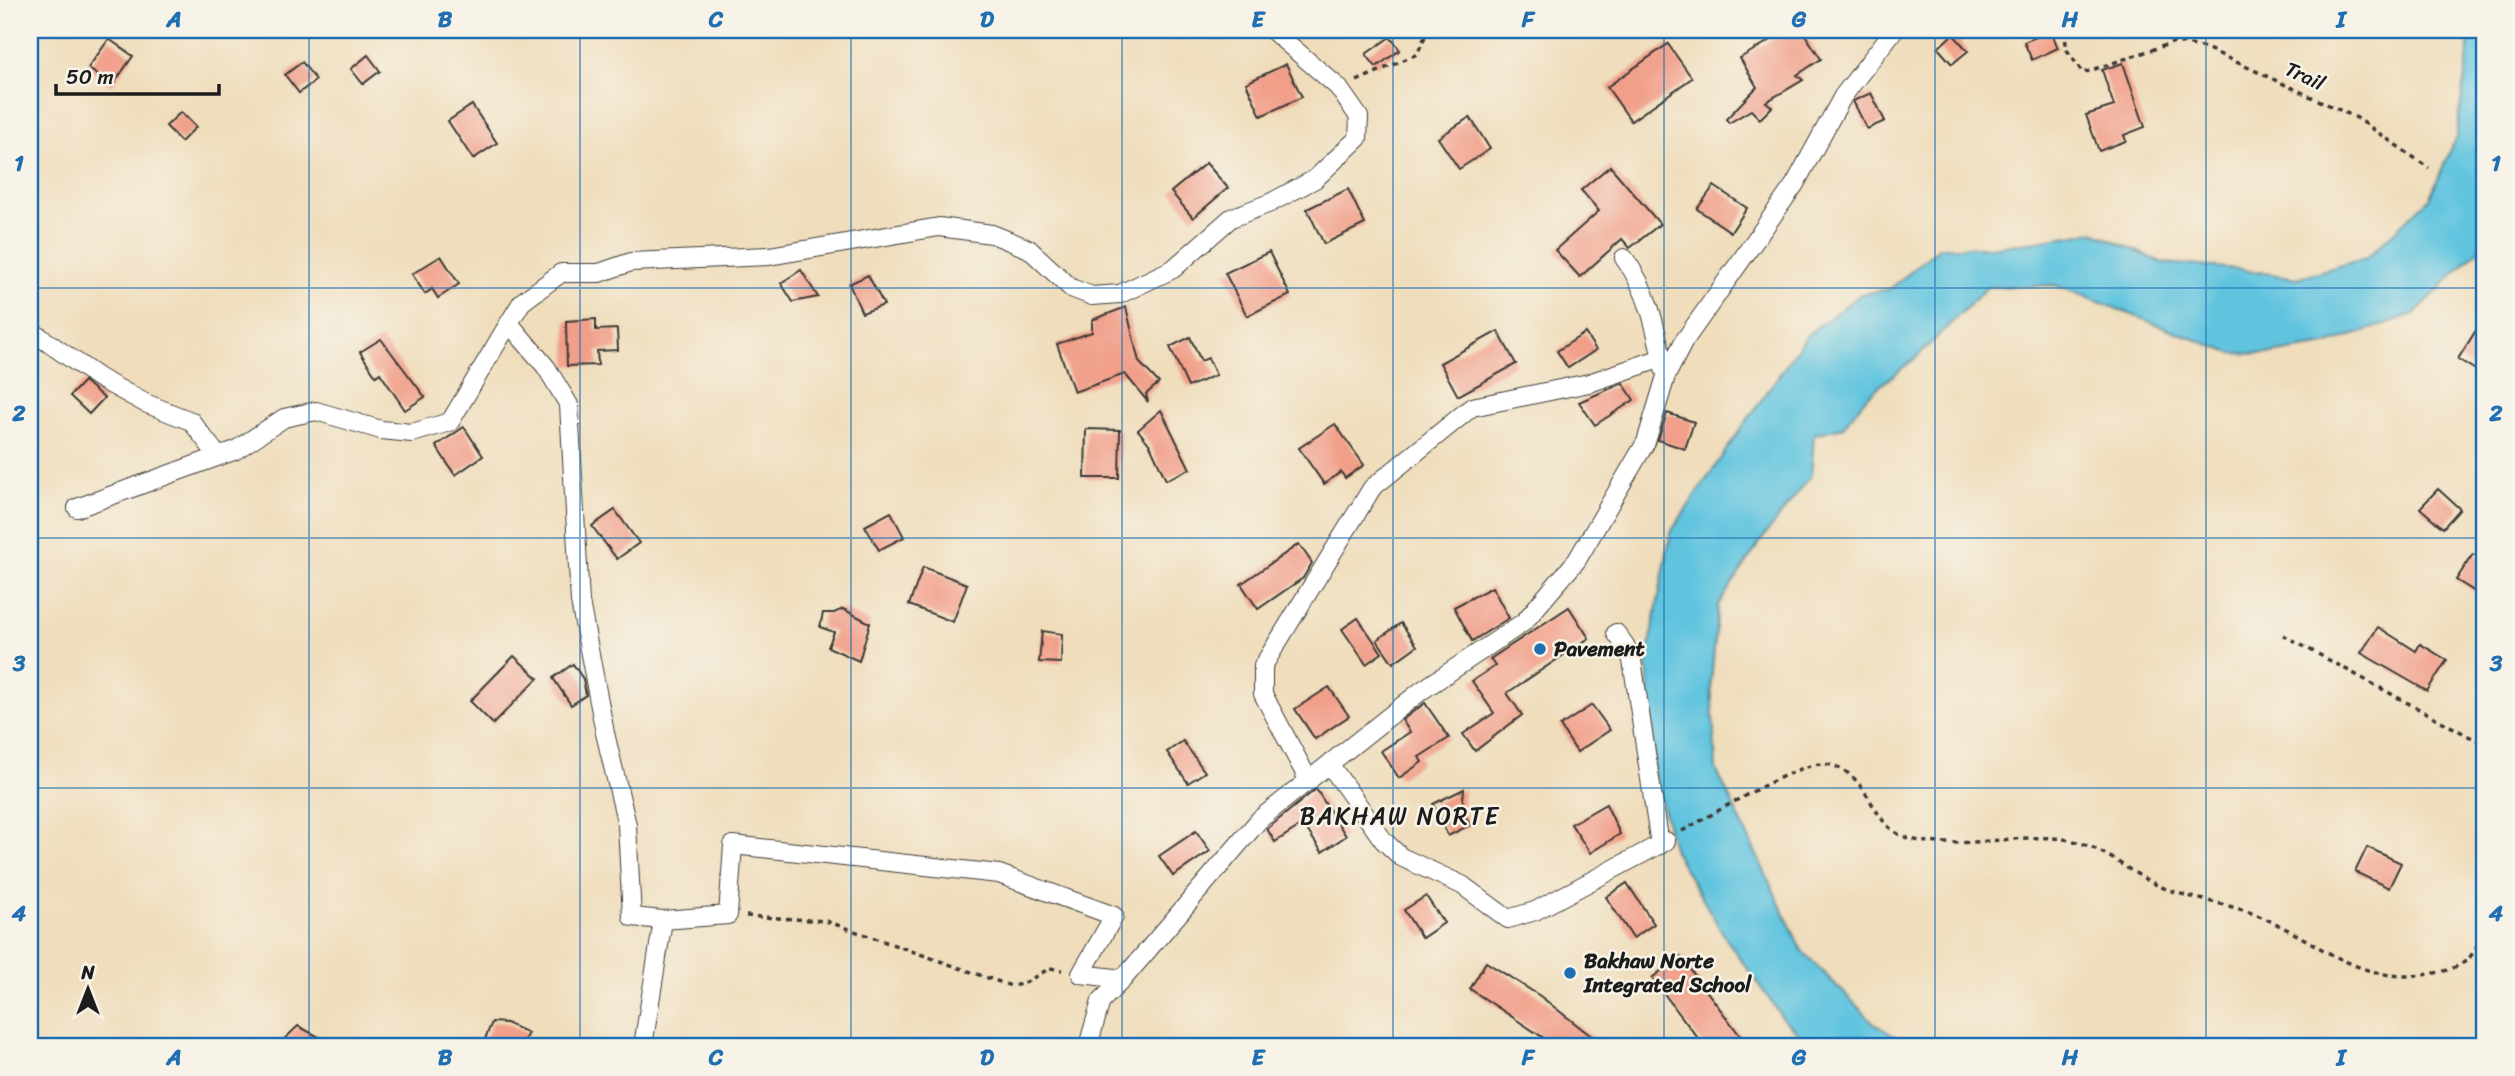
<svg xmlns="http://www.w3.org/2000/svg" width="2515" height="1076" viewBox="0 0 2515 1076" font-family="Sriracha,sans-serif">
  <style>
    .water { fill: #61c4df; stroke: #3e707e; stroke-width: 2 }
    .building { fill: #f19f89 }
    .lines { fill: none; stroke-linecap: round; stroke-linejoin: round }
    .street-casing { stroke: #3c3934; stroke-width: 20 }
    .path { stroke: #3c3934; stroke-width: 3.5; stroke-dasharray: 5 5; stroke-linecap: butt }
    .street { stroke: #fff; stroke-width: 18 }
    .grid { fill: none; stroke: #1f6fb2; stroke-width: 2; stroke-opacity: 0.55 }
    .poi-dot { fill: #1f6fb2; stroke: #f7f3e8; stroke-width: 2.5 }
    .labels { text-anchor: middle; stroke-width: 5; stroke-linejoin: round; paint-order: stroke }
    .street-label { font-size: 21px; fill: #1c1c1c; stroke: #f7f3e8 }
    .poi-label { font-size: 21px; font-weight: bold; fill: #1c1c1c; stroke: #f7f3e8; text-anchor: start }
    .quarter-label { font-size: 24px; letter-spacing: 2px; fill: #1c1c1c; stroke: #f7f3e8 }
    .neatline { fill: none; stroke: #1f6fb2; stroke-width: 2.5 }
    .grid-label { font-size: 23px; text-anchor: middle; font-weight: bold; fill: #1f6fb2 }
  </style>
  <rect width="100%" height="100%" fill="#f7f3e8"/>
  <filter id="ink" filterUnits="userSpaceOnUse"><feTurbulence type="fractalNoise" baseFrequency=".0143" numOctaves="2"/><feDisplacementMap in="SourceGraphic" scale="14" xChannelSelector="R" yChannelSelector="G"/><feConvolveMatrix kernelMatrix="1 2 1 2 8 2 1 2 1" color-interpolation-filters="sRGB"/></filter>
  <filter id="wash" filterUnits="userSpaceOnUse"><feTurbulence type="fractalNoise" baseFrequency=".00686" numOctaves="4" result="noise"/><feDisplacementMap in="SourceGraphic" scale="28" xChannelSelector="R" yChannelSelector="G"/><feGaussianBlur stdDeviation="1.57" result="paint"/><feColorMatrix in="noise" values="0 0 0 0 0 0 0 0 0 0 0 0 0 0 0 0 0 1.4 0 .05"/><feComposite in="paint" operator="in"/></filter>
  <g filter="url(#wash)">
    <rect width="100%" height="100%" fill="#efddbb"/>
    <path class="water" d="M2467 30H2485V234L2478 250 2414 314 2326 345 2271 354 2231 353 2055 285 1987 287 1918 356 1867 396 1843 427 1814 434 1811 476 1766 534 1718 605 1711 683 1716 769 1802 951 1876 1025 1912 1046H1814L1784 1020 1727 940 1674 851 1654 773 1647 660 1671 532 1733 440 1808 334 1861 294 1890 289 1940 247H1998L2094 232 2163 263 2238 269 2297 278 2366 258 2429 199 2456 138 2469 49Z"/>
    <g id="blocks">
      <g class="building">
        <path d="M1770 30H1802L1821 59 1797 75 1803 80 1766 102 1772 107 1760 119 1751 110 1729 123 1726 119 1757 87 1740 58 1776 37Z"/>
        <path d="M2051 31 2058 48 2032 60 2024 42Z"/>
        <path d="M1953 34 1968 51 1952 64 1938 48Z"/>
        <path d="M1390 37 1400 50 1376 67 1366 54Z"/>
        <path d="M109 39 133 56 112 86 88 68Z"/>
        <path d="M1668 44 1692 78 1631 121 1607 87Z"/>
        <path d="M368 55 380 71 363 84 351 69Z"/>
        <path d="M302 62 316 80 299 93 285 75Z"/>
        <path d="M2123 63 2145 127 2124 135 2126 141 2099 151 2086 115 2114 106 2102 70Z"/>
        <path d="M1286 64 1302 97 1261 116 1246 83Z"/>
        <path d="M1871 93 1885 121 1867 129 1853 101Z"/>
        <path d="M472 105 497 143 473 159 448 121Z"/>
        <path d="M181 112 196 127 181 142 166 126Z"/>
        <path d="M1470 117 1490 149 1459 169 1438 138Z"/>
        <path d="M1206 163 1228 188 1193 218 1171 192Z"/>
        <path d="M1610 166 1660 224 1630 248 1622 239 1580 277 1555 250 1599 211 1581 190Z"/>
        <path d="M1714 186 1747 208 1731 232 1697 209Z"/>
        <path d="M1348 189 1365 224 1324 244 1307 209Z"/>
        <path d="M1269 252 1290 295 1247 316 1225 273Z"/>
        <path d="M441 256 459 284 438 298 432 289 425 294 412 274Z"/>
        <path d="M801 270 818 297 793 302 781 283Z"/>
        <path d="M868 275 884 305 862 313 849 284Z"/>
        <path d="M1126 307 1139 362 1159 383 1146 394 1148 402 1125 374 1074 392 1057 344 1092 332V320Z"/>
        <path d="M2485 316V376L2458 359Z"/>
        <path d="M596 319V330L617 329 618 350 597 351 598 365 567 366 566 321Z"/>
        <path d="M1498 331 1516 364 1458 396 1440 363Z"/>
        <path d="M1585 333 1596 350 1568 368 1557 351Z"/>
        <path d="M1190 337 1201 361 1208 358 1216 375 1188 387 1170 347Z"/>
        <path d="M381 339 425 397 405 410 380 373 376 376 360 352Z"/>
        <path d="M84 381 104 398 89 414 70 396Z"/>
        <path d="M1623 383 1634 400 1595 425 1579 402Z"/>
        <path d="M1161 410 1190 469 1166 480 1150 445 1138 430Z"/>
        <path d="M1667 413 1694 422 1685 449 1658 440Z"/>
        <path d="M1335 424 1364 465 1345 478 1341 472 1324 484 1299 448Z"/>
        <path d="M464 427 483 456 455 475 436 446Z"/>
        <path d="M1086 429 1120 430 1119 478H1085Z"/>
        <path d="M2438 489 2460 509 2443 528 2420 508Z"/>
        <path d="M615 510 639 543 617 559 592 526Z"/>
        <path d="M891 512 904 537 879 550 865 526Z"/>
        <path d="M1299 544 1312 563 1303 578 1258 609 1241 584Z"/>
        <path d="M2473 554 2485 561V579L2477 593 2456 580Z"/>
        <path d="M923 567 967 584 953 622 909 605Z"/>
        <path d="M1492 587 1509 618 1472 641 1454 607Z"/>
        <path d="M1569 607 1589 638 1507 693 1522 715 1475 751 1463 734 1494 713 1472 681 1495 666 1490 659Z"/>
        <path d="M843 609 870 623 859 661 828 647 834 632 820 627 823 613H834Z"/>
        <path d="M1358 618 1382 653 1366 664 1342 629Z"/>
        <path d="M1401 623 1417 646 1393 663 1377 640Z"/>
        <path d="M2378 627 2416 651 2420 644 2447 660 2427 691 2361 653Z"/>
        <path d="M1042 631 1062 634 1061 663 1039 662Z"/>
        <path d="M514 656 538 678 493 724 470 701Z"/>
        <path d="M573 664 583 679 586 695 571 705 553 678Z"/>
        <path d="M1329 687 1349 716 1315 739 1295 709Z"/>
        <path d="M1425 703 1449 738 1419 757 1422 762 1399 778 1381 751 1410 732 1402 720Z"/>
        <path d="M1592 705 1610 730 1577 752 1560 726Z"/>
        <path d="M1183 741 1205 772 1188 783 1167 752Z"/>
        <path d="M1316 789 1346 836 1322 852 1303 824 1275 842 1267 829Z"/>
        <path d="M1464 789 1462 810 1470 825 1448 836 1433 804Z"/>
        <path d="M1606 804 1620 834 1590 853 1571 824Z"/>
        <path d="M1196 831 1210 851 1173 876 1159 856Z"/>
        <path d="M2367 847 2401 863 2389 888 2355 872Z"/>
        <path d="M1627 883 1654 924 1633 938 1606 897Z"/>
        <path d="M1426 896 1444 923 1422 938 1404 910Z"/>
        <path d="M1680 956 1748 1046H1704L1652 978Z"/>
        <path d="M1486 962 1540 996 1604 1046H1556L1470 989Z"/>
        <path d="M492 1022 506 1023 528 1033 521 1046H501L485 1039Z"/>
        <path d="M298 1026 336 1046H277Z"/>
      </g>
    </g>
  </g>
  <g filter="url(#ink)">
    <use href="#blocks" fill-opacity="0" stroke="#3c3934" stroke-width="2"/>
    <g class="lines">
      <defs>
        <g id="street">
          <path d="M1624 258C1649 291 1656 329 1664 369"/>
          <path d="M30 330 99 378 145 403 191 421 218 456"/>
          <path d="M77 508 236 450 284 418 316 411 381 430 412 433 450 422 509 323"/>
          <path d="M1616 633 1625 645 1632 660 1660 845"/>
          <path d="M1330 765 1383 840 1401 857 1462 885 1508 919 1535 911 1666 841"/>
          <path d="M1309 781 1263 694V666L1372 488 1472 407 1589 383 1662 358"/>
          <path d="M1123 979 1081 974 1114 916 999 874 733 845 728 915 663 920 632 917 627 825 605 733 580 602 569 405 546 367 509 323 522 302 561 273H599L631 262 769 256 939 227 992 234 1029 249 1071 288 1092 296 1120 294 1173 269 1231 218 1270 203 1315 179 1358 138 1359 117 1338 87 1272 30"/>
          <path d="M643 1046 663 920"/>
          <path d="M1088 1046 1101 1001 1123 979 1260 819 1421 691 1524 622 1577 560 1646 442 1666 376 1684 341 1795 184 1843 96 1894 30"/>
        </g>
      </defs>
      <use href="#street" class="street-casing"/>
      <g class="path">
        <path d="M2064 30 2067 50 2083 73 2175 42 2206 48 2357 118 2429 168"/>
        <path d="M1357 81 1417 54 1428 30"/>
        <path d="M2283 635 2485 745"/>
        <path d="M1682 831C1711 816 1798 761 1825 764 1866 769 1870 816 1895 832 1931 856 2018 832 2063 839 2101 844 2124 870 2157 885 2189 900 2226 902 2259 916 2322 942 2360 988 2435 973 2446 971 2460 967 2468 959 2476 951 2479 941 2485 932"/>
        <path d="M746 916 826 921 1011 986 1023 984 1050 968 1062 970"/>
      </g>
      <use href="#street" class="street"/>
    </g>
  </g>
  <path class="grid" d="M309 30V1046M580 30V1046M851 30V1046M1122 30V1046M1393 30V1046M1664 30V1046M1935 30V1046M2206 30V1046M30 288H2485M30 538H2485M30 788H2485"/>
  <g class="poi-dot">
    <circle cx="1540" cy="649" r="7"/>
    <circle cx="1570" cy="973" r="7"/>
  </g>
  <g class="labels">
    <g class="street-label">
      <text transform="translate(2305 76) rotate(25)" y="7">Trail</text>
    </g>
    <g class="poi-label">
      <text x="1554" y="656">Pavement</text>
      <text x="1584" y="968">Bakhaw Norte<tspan x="1584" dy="24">Integrated School</tspan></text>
    </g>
    <g class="quarter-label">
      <text x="1400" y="824">BAKHAW NORTE</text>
    </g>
  </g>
  <rect width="2515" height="1076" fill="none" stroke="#f7f3e8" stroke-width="77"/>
  <g transform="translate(88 989)" stroke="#f7f3e8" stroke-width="5" paint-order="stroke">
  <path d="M0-5L12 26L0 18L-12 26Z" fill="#1c1c1c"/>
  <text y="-10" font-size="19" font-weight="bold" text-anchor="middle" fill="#1c1c1c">N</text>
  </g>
  <path d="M56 84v10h163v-10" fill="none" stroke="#1c1c1c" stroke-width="3.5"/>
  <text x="66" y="84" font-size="21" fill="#1c1c1c" stroke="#f7f3e8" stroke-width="5" paint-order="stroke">50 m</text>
  <rect x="38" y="38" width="2438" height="1000" class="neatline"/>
  <g class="grid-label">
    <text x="174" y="27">A</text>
    <text x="445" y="27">B</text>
    <text x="716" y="27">C</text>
    <text x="987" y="27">D</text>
    <text x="1258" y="27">E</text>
    <text x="1528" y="27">F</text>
    <text x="1799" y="27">G</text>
    <text x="2070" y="27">H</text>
    <text x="2341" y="27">I</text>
    <text x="19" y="171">1</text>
    <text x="2496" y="171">1</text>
    <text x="19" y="421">2</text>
    <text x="2496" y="421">2</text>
    <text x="19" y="671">3</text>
    <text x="2496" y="671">3</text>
    <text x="19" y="921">4</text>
    <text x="2496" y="921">4</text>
    <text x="174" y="1065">A</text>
    <text x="445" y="1065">B</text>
    <text x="716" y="1065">C</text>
    <text x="987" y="1065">D</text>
    <text x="1258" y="1065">E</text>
    <text x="1528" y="1065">F</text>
    <text x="1799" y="1065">G</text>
    <text x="2070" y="1065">H</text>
    <text x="2341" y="1065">I</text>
  </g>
</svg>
